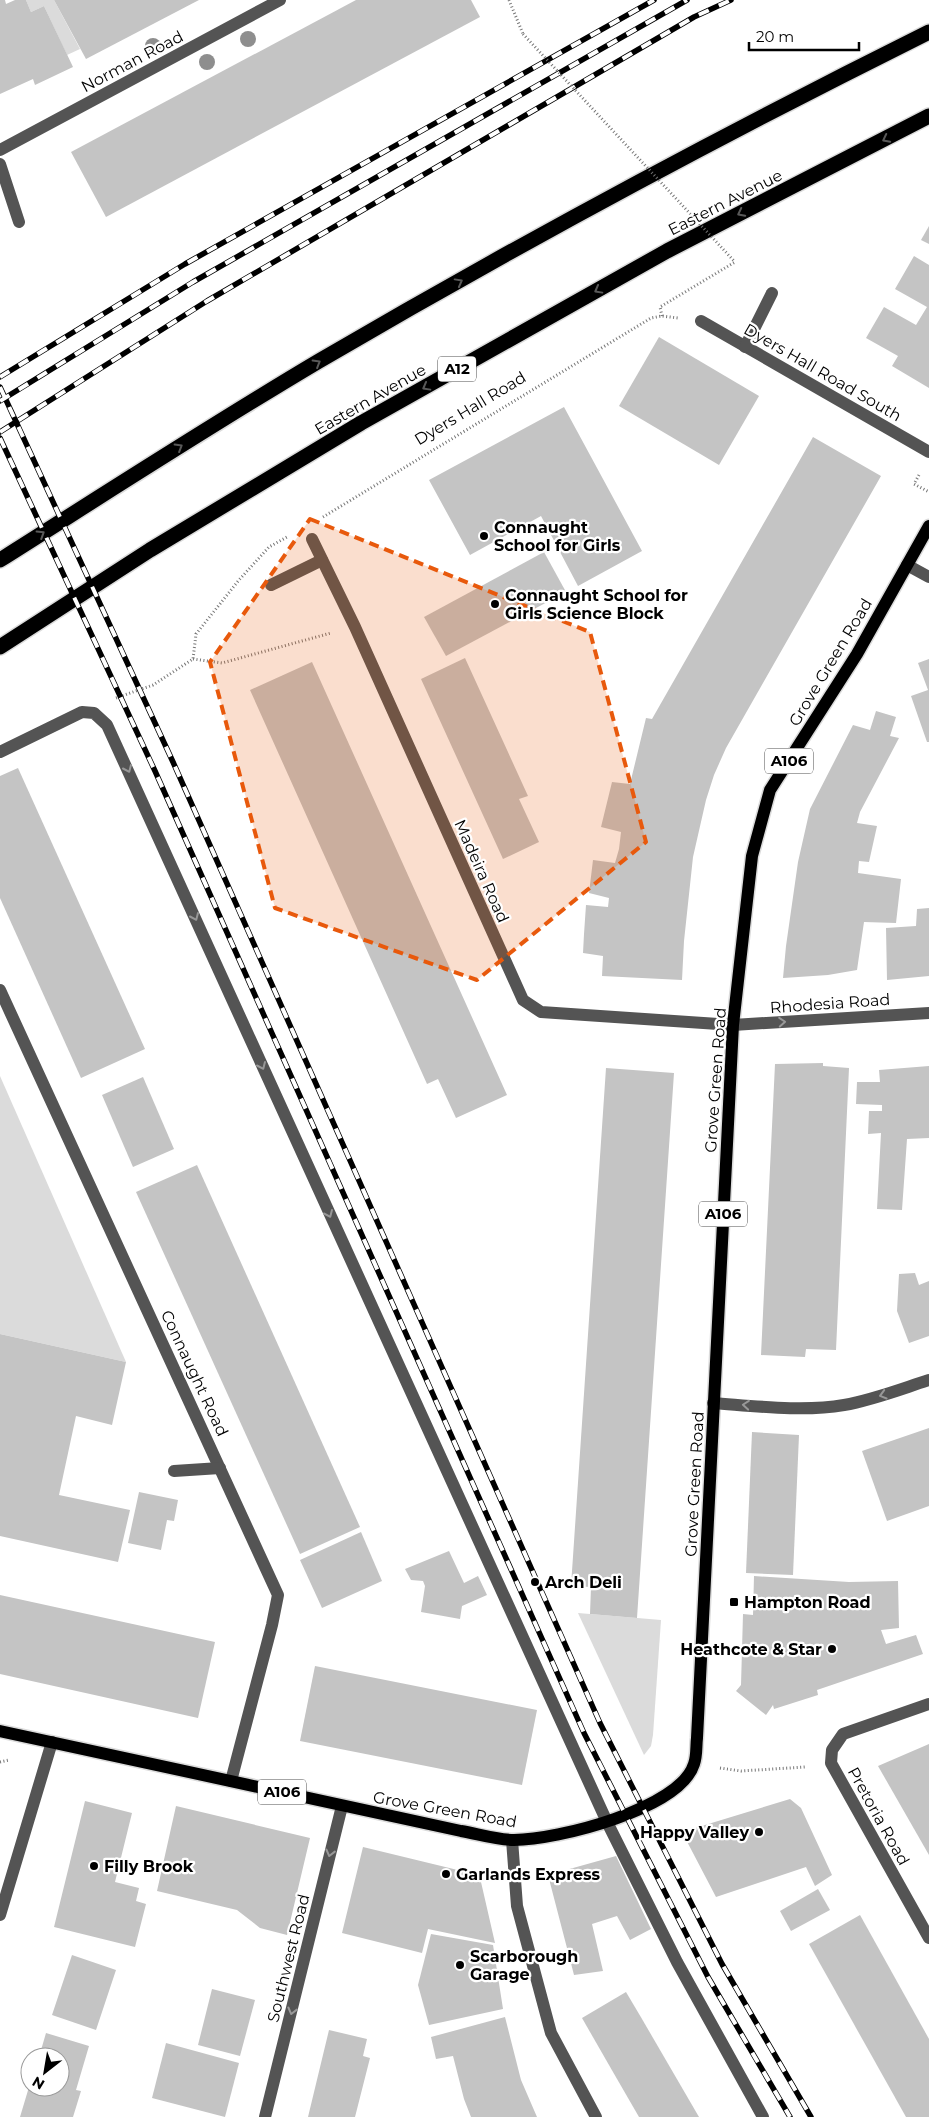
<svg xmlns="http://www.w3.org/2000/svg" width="929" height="2117" viewBox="0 0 929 2117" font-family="Montserrat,sans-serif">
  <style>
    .green { fill: #dbdbdb }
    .building { fill: #c4c4c4 }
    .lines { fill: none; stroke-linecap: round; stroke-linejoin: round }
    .major-casing { stroke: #dbdbdb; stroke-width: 15 }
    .highway-casing { stroke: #dbdbdb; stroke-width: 18 }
    .path { stroke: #767676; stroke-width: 3; stroke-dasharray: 1 2.5; stroke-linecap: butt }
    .minor { stroke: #545454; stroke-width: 12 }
    .major { stroke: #000; stroke-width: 12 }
    .highway { stroke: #000; stroke-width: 15 }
    .rail-casing { stroke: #000; stroke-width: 5.5 }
    .rail { stroke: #fff; stroke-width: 4; stroke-dasharray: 11; stroke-linecap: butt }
    .path-bridge { stroke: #767676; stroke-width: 3; stroke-dasharray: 1 2.5; stroke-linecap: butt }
    .tree { fill: #8e8e8e }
    .oneway { stroke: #595959 }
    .oneway2 { stroke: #989898 }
    .marked { fill: #e8590c; fill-opacity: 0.2; stroke: #e8590c; stroke-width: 4; stroke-dasharray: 10 6; stroke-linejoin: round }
    .poi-dot { fill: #000; stroke: #fff; stroke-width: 2 }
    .labels { text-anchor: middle; stroke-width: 4.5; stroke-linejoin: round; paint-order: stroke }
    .shield { fill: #fff; stroke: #4c4c4c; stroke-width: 1 }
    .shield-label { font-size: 15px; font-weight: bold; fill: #000 }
    .street-label { font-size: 16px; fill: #000; stroke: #fff }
    .poi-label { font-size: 16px; font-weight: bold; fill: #000; stroke: #fff; text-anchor: start }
  </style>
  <rect width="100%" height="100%" fill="#fff"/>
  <g class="green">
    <path d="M26 0H54L80 49 67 55 44 6 31 12Z"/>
    <path d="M0 1076 126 1362 0 1334Z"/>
    <path d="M578 1613 661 1620 653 1735 651 1746 644 1755Z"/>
  </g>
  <g class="building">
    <path d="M0 0H5L6 4 15 0H26L31 12 44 6 73 67 35 85 33 79 0 94Z"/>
    <path d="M54 0H199L86 59Z"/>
    <path d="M356 0H471L480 17 106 217 71 152Z"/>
    <path d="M929 226V244L921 240Z"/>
    <path d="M914 256 929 265V388L892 366 898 356 866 338 884 307 916 325 927 307 895 289Z"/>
    <path d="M659 337 759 396 719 465 619 406Z"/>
    <path d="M564 407 642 551 578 586 541 516 470 555 429 480Z"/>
    <path d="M813 437 881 476 726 748 714 775 706 800 693 857 684 941 682 980 602 976 603 956 583 953 584 934 586 905 608 907 609 898 589 893 593 860 615 863 619 849 621 832 601 827 612 782 630 784 646 718 652 719Z"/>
    <path d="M544 552 566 592 446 656 424 617Z"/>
    <path d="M465 658 528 796 519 799 539 842 503 859 421 679Z"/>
    <path d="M929 659V742H927L911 696 928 690 918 663Z"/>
    <path d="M312 662 507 1095 456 1118 438 1079 427 1084 250 690Z"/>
    <path d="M876 711 896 717 890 736 899 738 860 812 857 823 877 826 869 862 859 861 858 873 901 879 896 923 864 922 857 970 828 975 783 978 786 946 798 862 810 809 853 725 870 730Z"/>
    <path d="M18 768 145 1049 81 1078 0 898V776Z"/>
    <path d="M929 908V976L887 980 886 928 916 926 917 909Z"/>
    <path d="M823 1063V1066L849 1068 836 1350 806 1349 805 1357 761 1355 775 1064Z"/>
    <path d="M929 1066V1138L907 1139 902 1210 877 1209 881 1133 868 1134 869 1111H882V1105L856 1104 857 1082H880L879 1070Z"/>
    <path d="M606 1068 674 1073 637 1618 590 1614 591 1587 571 1586Z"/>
    <path d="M143 1077 174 1149 133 1167 102 1095Z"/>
    <path d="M197 1165 360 1527 300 1554 136 1192Z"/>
    <path d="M915 1273 919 1285 929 1281V1336L909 1343 897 1311 899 1274Z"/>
    <path d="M0 1334 126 1362 112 1425 76 1416 59 1495 130 1510 118 1562 0 1536Z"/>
    <path d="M929 1428V1506L887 1521 862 1451Z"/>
    <path d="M752 1432 799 1435 793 1575 746 1573Z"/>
    <path d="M139 1492 178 1500 174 1521 167 1520 161 1550 128 1543Z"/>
    <path d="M361 1532 382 1581 322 1608 300 1560Z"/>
    <path d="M449 1551 464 1583 478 1576 487 1595 462 1606 460 1619 421 1612 425 1586 423 1581 411 1580 405 1569Z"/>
    <path d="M754 1576 849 1582 898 1581 899 1628 881 1630 886 1644 916 1635 923 1654 817 1690 818 1695 774 1709 773 1705 766 1715 736 1691 741 1685 743 1614 753 1615Z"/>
    <path d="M0 1595 215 1642 198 1718 0 1674Z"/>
    <path d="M315 1666 537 1710 522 1785 300 1741Z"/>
    <path d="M929 1744V1855L878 1766Z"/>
    <path d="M790 1799 801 1808 832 1875 815 1886 806 1867 716 1897 682 1832Z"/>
    <path d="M85 1801 132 1813 115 1882 139 1888 136 1901 146 1904 135 1947 54 1927Z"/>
    <path d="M176 1806 310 1838 287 1935 260 1928 237 1910 157 1891Z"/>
    <path d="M363 1847 470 1873 481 1882 495 1943 428 1929 422 1953 342 1933Z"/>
    <path d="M616 1856 651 1929 630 1940 617 1916 592 1924 603 1971 574 1975 548 1875Z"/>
    <path d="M818 1889 830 1910 791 1931 780 1911Z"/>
    <path d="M860 1915 929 2039V2117H906L809 1944Z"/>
    <path d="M431 1934 493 1945 503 2009 429 2025 418 1985Z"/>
    <path d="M72 1955 116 1970 96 2030 52 2015Z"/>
    <path d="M212 1989 255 2000 240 2056 198 2045Z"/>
    <path d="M626 1992 642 2019 699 2117H639L613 2072 582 2018Z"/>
    <path d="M505 2017 521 2080 537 2117H471L464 2099 453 2056 436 2059 431 2037Z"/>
    <path d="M329 2030 367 2039 363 2056 370 2058 355 2117H308Z"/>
    <path d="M46 2033 89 2046 76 2090 81 2091 73 2117H20L29 2087H60V2057H39Z"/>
    <path d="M166 2043 239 2063 225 2117 152 2098Z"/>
  </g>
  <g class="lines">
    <defs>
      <path id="major" d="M0 1731 461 1831C478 1834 497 1840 514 1840 557 1840 680 1809 694 1764 697 1756 696 1746 697 1738L733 1025 752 856 770 790 857 654 929 526"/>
      <g id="highway">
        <path d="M0 560C106 493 211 425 319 361 519 244 722 135 929 32"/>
        <path d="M0 647 150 550 361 423 667 251 929 116"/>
      </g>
    </defs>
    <use href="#major" class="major-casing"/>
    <use href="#highway" class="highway-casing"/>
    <g class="path">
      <path d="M509 0 523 34"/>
      <path d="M662 316 660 307 735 262"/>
      <path d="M919 475 914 484 929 492"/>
      <path d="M323 517 651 318 662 316 678 318"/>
      <path d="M193 659 222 663 331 633"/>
      <path d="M116 698 153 685 193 659 196 634 239 580 269 547 287 537"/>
      <path d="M0 1762 9 1760"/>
      <path d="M720 1768 741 1771 805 1767"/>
    </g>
    <g class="minor">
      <path d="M0 150 280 0"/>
      <path d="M0 164 19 222"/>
      <path d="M701 321 929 452"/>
      <path d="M745 347 772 293"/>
      <path d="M312 539 355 627 523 1000 541 1012 733 1025 929 1013"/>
      <path d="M907 565 929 577"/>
      <path d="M271 585 322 560"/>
      <path d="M0 752 82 712 94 713 107 725 607 1822 677 1962 763 2117"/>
      <path d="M0 990 278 1595 272 1625 231 1781"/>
      <path d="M713 1403C755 1406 803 1412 844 1405 873 1400 901 1389 929 1380"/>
      <path d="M174 1471 220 1468"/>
      <path d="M929 1704 843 1734 832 1750 831 1763 929 1938"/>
      <path d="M512 1840 517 1906 551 2033 596 2117"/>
      <path d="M0 1915 52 1742"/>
      <path d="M265 2117 342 1806"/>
    </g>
    <use href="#major" class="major"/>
    <use href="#highway" class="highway"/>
    <defs>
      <g id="rail">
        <path d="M0 377 185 264 654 0"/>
        <path d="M0 387 173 762 600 1723 722 1964 811 2117"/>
        <path d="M0 401 193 282 687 0"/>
        <path d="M0 432 207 301 694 17 731 0"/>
        <path d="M0 438 155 771 584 1733 708 1977 790 2117"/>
      </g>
    </defs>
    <use href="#rail" class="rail-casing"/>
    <use href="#rail" class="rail"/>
    <path class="path-bridge" d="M523 34 735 262"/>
  </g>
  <g class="tree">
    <circle cx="248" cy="39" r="8"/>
    <circle cx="153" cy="46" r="8"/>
    <circle cx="207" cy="62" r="8"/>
  </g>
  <defs><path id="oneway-chevron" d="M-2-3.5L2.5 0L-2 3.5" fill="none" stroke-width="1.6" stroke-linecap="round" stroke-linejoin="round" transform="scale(1.25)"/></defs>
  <g class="oneway">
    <use href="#oneway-chevron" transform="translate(886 139) rotate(153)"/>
    <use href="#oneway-chevron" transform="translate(741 213) rotate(153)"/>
    <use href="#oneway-chevron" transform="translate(459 282) rotate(-29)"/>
    <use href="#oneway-chevron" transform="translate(598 290) rotate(151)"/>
    <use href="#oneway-chevron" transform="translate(317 363) rotate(-31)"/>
    <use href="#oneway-chevron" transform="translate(426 387) rotate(151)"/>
    <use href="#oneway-chevron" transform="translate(179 447) rotate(-31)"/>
    <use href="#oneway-chevron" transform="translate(41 534) rotate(-32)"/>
  </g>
  <g class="oneway2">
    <use href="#oneway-chevron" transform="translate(128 769) rotate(66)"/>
    <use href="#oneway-chevron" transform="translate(195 917) rotate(66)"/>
    <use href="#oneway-chevron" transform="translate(782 1022) rotate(-4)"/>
    <use href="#oneway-chevron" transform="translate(262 1066) rotate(66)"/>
    <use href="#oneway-chevron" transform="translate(329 1214) rotate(66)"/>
    <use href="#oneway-chevron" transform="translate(883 1395) rotate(164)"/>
    <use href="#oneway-chevron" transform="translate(746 1405) rotate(-175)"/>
    <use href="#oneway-chevron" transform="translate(330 1853) rotate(104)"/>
    <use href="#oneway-chevron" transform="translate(292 2011) rotate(104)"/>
  </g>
  <path class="marked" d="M310 519 590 632 646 842 477 980 275 908 210 662Z"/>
  <g class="poi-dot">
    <circle cx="484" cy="536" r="5"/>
    <circle cx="495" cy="604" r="5"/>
    <circle cx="535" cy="1582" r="5"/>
    <rect x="729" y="1597" width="10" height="10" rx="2.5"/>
    <circle cx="832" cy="1649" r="5"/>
    <circle cx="759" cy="1832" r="5"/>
    <circle cx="94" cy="1866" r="5"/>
    <circle cx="446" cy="1874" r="5"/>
    <circle cx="460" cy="1965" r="5"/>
  </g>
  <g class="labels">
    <g class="shield">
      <rect x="438" y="356.5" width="38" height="25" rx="4"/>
      <rect x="765" y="748.5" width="48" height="25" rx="4"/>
      <rect x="699" y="1201.5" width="48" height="25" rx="4"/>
      <rect x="258" y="1779.5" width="48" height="25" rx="4"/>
    </g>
    <g class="shield-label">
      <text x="457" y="374">A12</text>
      <text x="789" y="766">A106</text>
      <text x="723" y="1219">A106</text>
      <text x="282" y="1797">A106</text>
    </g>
    <g class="street-label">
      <text transform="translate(132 61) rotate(-28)" y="6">Norman Road</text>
      <text transform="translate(725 202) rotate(-27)" y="6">Eastern Avenue</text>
      <text transform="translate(823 372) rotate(30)" y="6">Dyers Hall Road South</text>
      <text transform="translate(370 399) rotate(-30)" y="6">Eastern Avenue</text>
      <text transform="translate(470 408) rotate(-31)" y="6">Dyers Hall Road</text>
      <text transform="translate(830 662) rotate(-59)" y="6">Grove Green Road</text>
      <text transform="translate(482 871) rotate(66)" y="6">Madeira Road</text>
      <text transform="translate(830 1003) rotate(-4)" y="6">Rhodesia Road</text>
      <text transform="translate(715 1080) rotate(-86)" y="6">Grove Green Road</text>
      <text transform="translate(195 1373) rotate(65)" y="6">Connaught Road</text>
      <text transform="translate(694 1484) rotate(-87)" y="6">Grove Green Road</text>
      <text transform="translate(445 1809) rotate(10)" y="6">Grove Green Road</text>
      <text transform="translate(879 1816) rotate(61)" y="6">Pretoria Road</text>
      <text transform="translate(288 1958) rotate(-76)" y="6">Southwest Road</text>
    </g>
    <g class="poi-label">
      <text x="494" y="533">Connaught<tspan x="494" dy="18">School for Girls</tspan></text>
      <text x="505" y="601">Connaught School for<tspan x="505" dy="18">Girls Science Block</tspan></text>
      <text x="545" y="1588">Arch Deli</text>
      <text x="744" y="1608">Hampton Road</text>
      <text x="822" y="1655" text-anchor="end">Heathcote &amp; Star</text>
      <text x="749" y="1838" text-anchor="end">Happy Valley</text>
      <text x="104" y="1872">Filly Brook</text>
      <text x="456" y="1880">Garlands Express</text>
      <text x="470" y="1962">Scarborough<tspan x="470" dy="18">Garage</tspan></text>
    </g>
  </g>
  <g transform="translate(45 2072) rotate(211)"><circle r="24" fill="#ffffff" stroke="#999999"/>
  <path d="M0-4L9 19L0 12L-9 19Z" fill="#000000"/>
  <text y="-8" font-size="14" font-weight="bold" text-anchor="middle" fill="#000000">N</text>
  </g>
  <path d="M749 42v8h110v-8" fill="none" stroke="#000000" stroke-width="2.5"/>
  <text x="756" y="42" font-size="15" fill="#000000" stroke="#ffffff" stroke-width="4" paint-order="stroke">20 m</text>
</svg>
